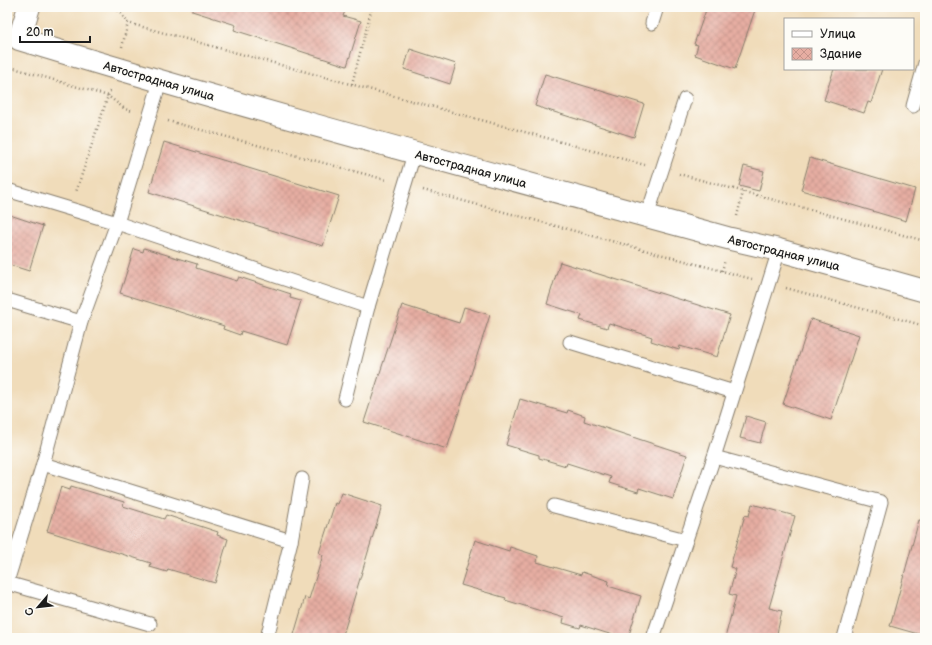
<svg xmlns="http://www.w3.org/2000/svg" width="932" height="645" viewBox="0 0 932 645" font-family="'Balsamiq Sans',sans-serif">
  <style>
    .building { fill: url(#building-cross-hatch) }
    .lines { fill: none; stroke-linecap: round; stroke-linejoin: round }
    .service-casing { stroke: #867c6b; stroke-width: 15 }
    .secondary-casing { stroke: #867c6b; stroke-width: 24 }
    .path { stroke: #867c6b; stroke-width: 2.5; stroke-dasharray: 1 3; stroke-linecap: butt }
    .service { stroke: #fff; stroke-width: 13 }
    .secondary { stroke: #fff; stroke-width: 22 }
    .labels { text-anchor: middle; stroke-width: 3; stroke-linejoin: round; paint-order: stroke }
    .street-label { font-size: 12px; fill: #1c1c1c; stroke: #fdfcf7 }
  </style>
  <defs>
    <pattern id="building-cross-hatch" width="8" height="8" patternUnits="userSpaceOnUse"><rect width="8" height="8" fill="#e6ada2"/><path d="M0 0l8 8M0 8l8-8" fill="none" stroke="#c5948b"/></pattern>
  </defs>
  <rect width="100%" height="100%" fill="#fdfcf7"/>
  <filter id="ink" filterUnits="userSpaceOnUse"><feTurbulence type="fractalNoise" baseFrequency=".025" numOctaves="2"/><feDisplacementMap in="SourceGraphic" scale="8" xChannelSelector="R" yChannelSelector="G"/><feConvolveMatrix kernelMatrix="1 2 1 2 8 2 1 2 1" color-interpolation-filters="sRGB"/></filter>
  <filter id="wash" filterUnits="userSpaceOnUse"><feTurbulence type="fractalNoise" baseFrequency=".012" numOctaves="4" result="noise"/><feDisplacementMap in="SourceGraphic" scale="16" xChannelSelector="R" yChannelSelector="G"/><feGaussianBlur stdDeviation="0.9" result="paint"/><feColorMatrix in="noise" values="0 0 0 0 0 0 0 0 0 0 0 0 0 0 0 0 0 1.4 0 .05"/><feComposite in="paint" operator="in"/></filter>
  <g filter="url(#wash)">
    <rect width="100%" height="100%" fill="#f0dcba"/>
    <g id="blocks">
      <g class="building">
        <path d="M192 7H332L345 11 343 16 361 21 347 66 234 30 236 25 192 11Z"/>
        <path d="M707 7H756L735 69 695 55 698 45 694 44Z"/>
        <path d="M410 49 456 64 450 84 404 69Z"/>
        <path d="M834 69H882L871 103 868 102 864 113 824 100Z"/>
        <path d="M545 74 644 104 634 137 535 106Z"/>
        <path d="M164 142 339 196 323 246 149 192Z"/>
        <path d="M810 158 915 189 906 221 801 190Z"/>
        <path d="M744 166 764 171 759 191 739 186Z"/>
        <path d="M7 214 43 226 29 271 7 264Z"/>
        <path d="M144 248 197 264 196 268 237 281 239 277 291 294 290 298 301 301 287 345 241 331 240 335 223 329 224 326 120 293 134 249 143 252Z"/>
        <path d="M560 262 730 315 717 357 680 346 679 350 651 341 652 337 609 323 607 328 580 320 582 315 547 304Z"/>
        <path d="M402 305 459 323 464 307 490 315 447 449 364 422Z"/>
        <path d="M811 319 859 335 831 420 783 404Z"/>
        <path d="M520 399 567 413 568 410 585 416 584 421 687 455 673 499 639 488 638 492 609 483 611 477 567 463 566 466 539 458V455L506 445Z"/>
        <path d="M746 416 766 422 760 443 740 438Z"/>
        <path d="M71 486 124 502 123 506 164 519 166 515 218 532 217 535 228 539 215 583 168 569 167 572 150 567 151 563 47 531 61 487 70 490Z"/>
        <path d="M342 493 382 506 342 638H293L305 597 309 599 323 555 319 553 335 503 338 504Z"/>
        <path d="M752 504 795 516 769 608 782 611 776 638H725L736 596 729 594 736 569 730 567 745 515 749 516Z"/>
        <path d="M919 520 925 521V636L890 626Z"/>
        <path d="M475 540 509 551 510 547 538 556 537 562 581 575 582 572 609 581 608 586 641 596 628 638H622L581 625 580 628 563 623 564 618 505 600 506 598 461 585Z"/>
      </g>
    </g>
  </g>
  <g filter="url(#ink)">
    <use href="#blocks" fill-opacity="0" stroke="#867c6b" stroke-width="1"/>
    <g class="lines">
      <defs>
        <g id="service">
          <path d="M652 23 657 7"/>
          <path d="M913 106 925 63"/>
          <path d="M7 190 117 223 368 307"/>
          <path d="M647 216 685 99"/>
          <path d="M7 300 81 322"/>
          <path d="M570 342 734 392"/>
          <path d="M345 399 368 307 414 154"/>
          <path d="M714 457 881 502 844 638"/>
          <path d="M43 464 291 541"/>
          <path d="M554 506 686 540"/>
          <path d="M7 582 43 464 81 322 117 223 160 82"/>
          <path d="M7 583 150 624"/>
          <path d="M267 638 291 541 302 479"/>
          <path d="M653 638 714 457 779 250"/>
        </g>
        <path id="secondary" d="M29 7 19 39C255 111 493 174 731 239L779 250 925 291"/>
      </defs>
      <use href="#service" class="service-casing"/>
      <use href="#secondary" class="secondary-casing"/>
      <g class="path">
        <path d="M116 7 128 23"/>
        <path d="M122 47 128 23 645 165"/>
        <path d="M7 66 108 96 76 192"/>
        <path d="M352 84 372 7"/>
        <path d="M110 91 108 96 125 109 132 111"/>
        <path d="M168 121 387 180"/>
        <path d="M679 174 925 241"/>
        <path d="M423 190 752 279"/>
        <path d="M737 216 743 192"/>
        <path d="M722 271 725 260"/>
        <path d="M786 288 925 326"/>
      </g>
      <use href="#service" class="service"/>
      <use href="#secondary" class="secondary"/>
    </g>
  </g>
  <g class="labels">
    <g class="street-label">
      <text transform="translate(159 81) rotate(16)" y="4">Автострадная улица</text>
      <text transform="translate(471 169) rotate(15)" y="4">Автострадная улица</text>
      <text transform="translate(784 253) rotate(14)" y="4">Автострадная улица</text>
    </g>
  </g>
  <rect width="932" height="645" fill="none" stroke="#fdfcf7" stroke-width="24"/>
  <rect x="784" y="18" width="130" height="52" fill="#fdfcf7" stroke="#a3a29f"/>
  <rect x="792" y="31" width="20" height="6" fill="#ffffff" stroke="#a3a29f"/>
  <text x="820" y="38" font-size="12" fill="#1c1c1c">Улица</text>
  <rect x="792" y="48" width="20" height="12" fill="url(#building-cross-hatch)" stroke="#a3a29f"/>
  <text x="820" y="58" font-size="12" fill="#1c1c1c">Здание</text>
  <g transform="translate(38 607) rotate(242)" stroke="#fdfcf7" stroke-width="3" paint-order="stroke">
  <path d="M0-3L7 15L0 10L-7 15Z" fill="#1c1c1c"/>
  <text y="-6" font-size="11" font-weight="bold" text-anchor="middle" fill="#1c1c1c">С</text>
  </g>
  <path d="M20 36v6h70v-6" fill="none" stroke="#1c1c1c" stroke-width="2"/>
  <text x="26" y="36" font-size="12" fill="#1c1c1c" stroke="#fdfcf7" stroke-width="3" paint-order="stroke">20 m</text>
</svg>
